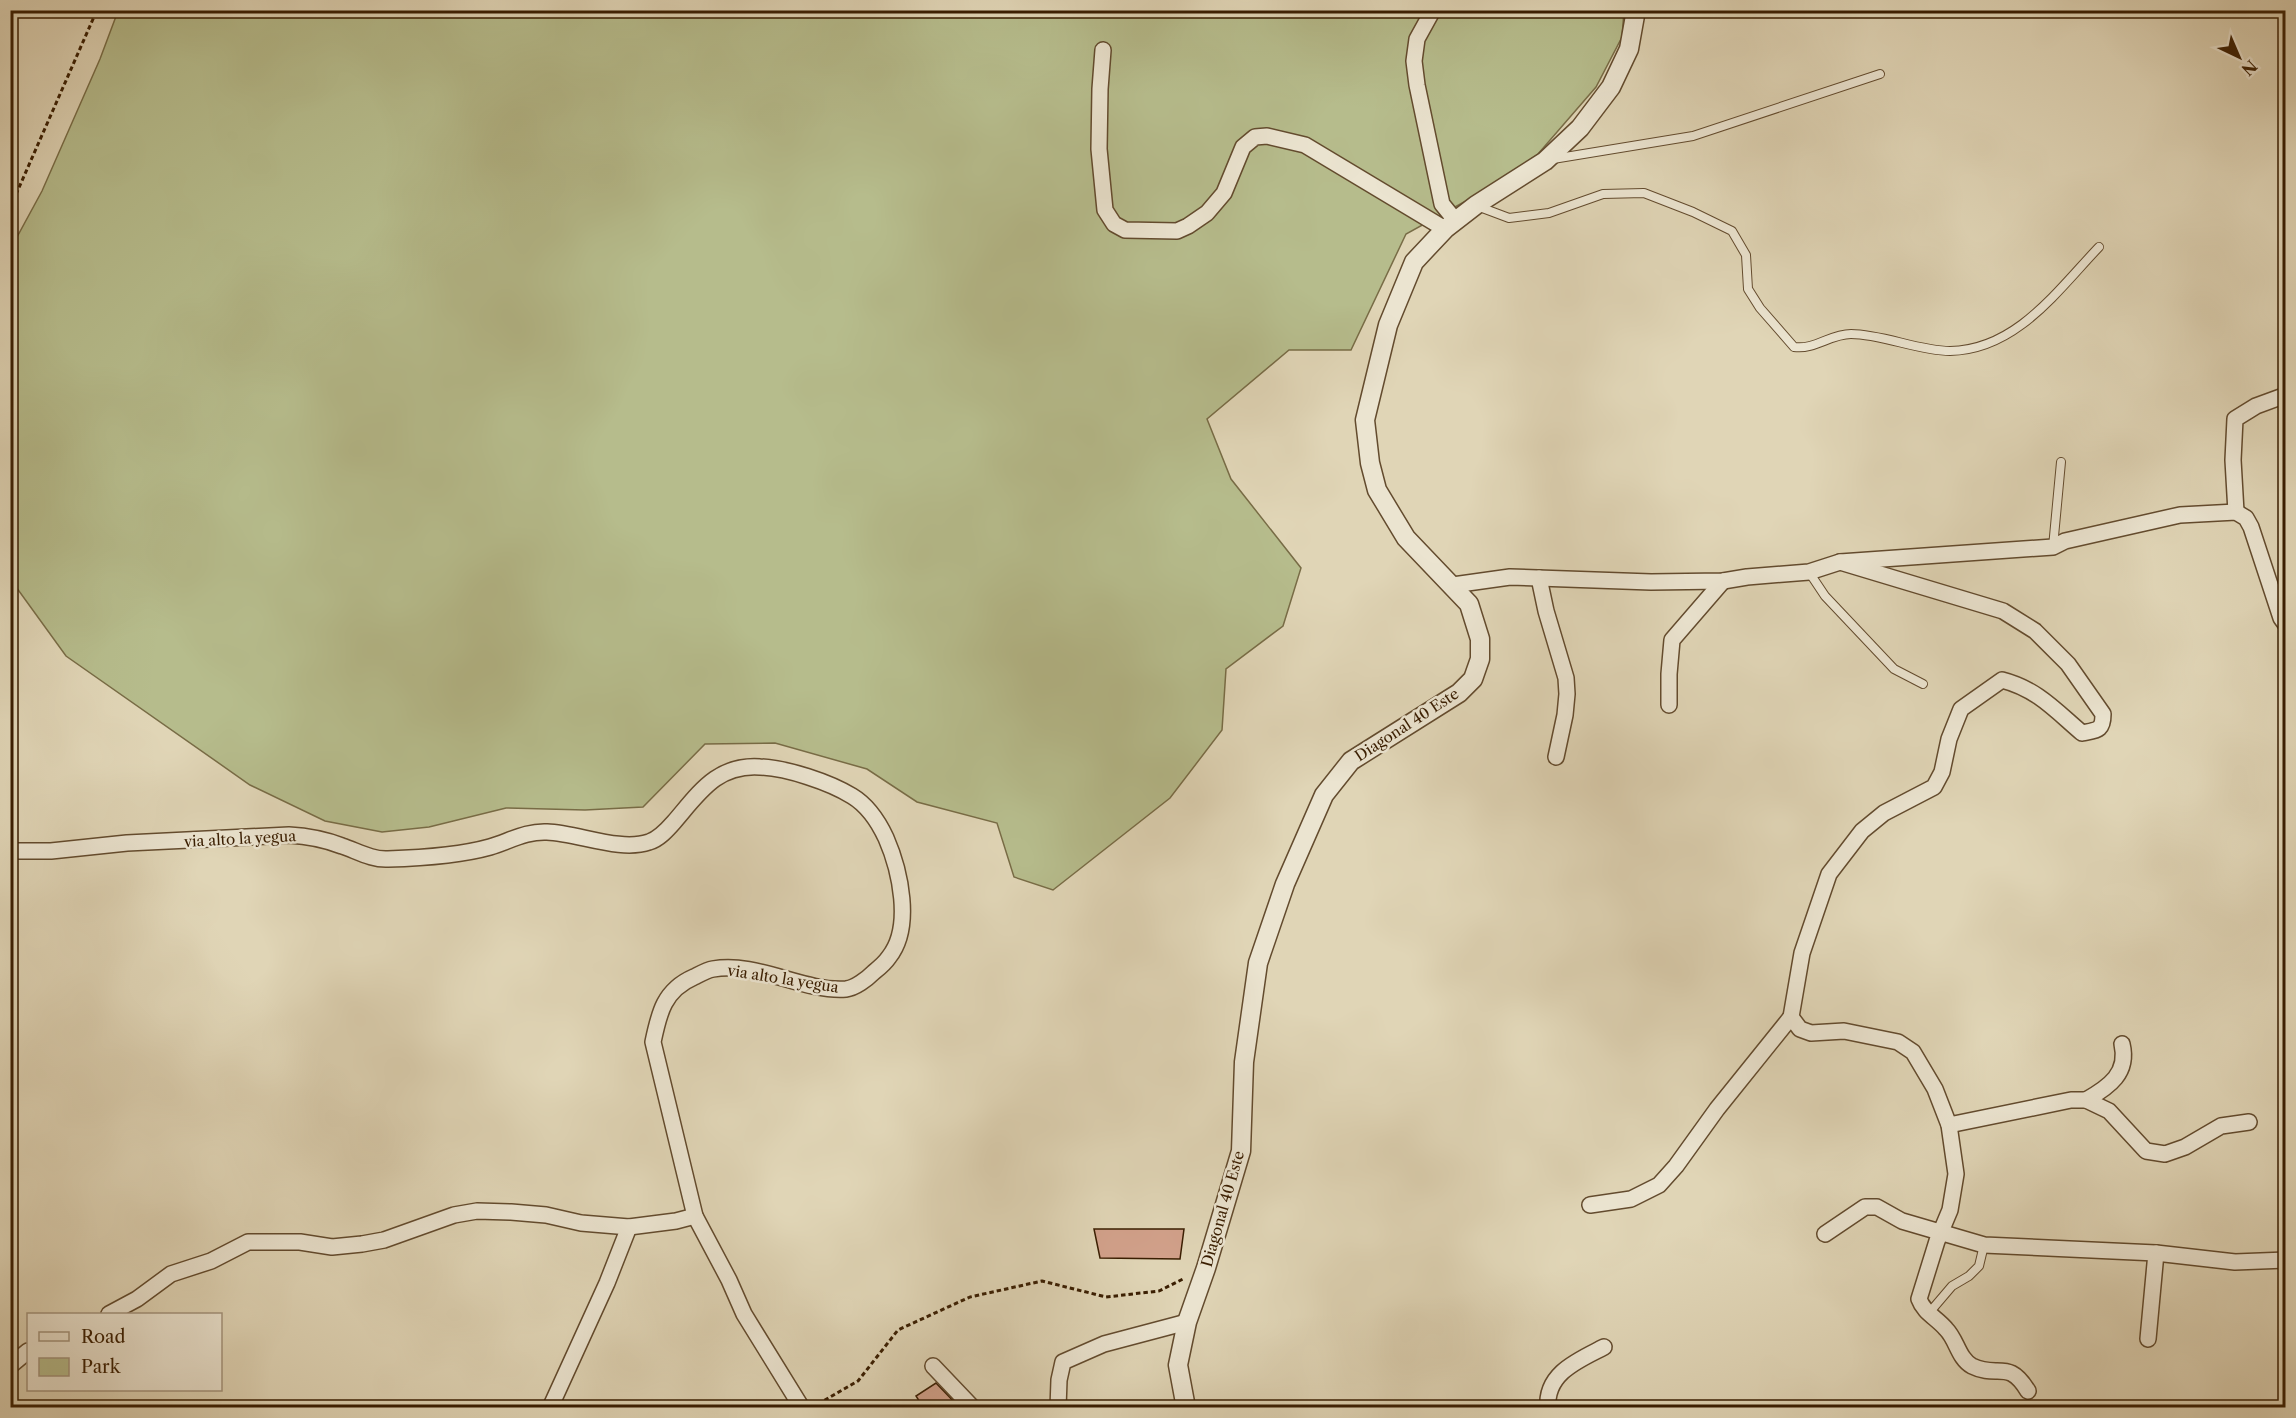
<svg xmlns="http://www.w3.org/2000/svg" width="2296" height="1418" viewBox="0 0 2296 1418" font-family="'Libre Caslon Text',serif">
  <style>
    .green { fill: #b6bc8c; stroke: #786c46; stroke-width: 1.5 }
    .building { fill: #d2a18b; stroke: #391d01; stroke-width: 1.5 }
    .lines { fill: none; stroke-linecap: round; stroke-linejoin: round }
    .service-casing { stroke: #634b2e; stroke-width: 10 }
    .minor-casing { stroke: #634b2e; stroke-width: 18 }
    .tertiary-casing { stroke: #634b2e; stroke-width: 21 }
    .path { stroke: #391d01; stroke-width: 3; stroke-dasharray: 4.5 3; stroke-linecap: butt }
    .service { stroke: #ebe4d0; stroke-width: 8 }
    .minor { stroke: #ebe4d0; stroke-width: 15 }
    .tertiary { stroke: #ebe4d0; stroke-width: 18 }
    .labels { text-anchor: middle; stroke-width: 5; stroke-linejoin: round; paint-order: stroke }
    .street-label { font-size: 15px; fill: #391d01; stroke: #ebe4d0 }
  </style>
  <rect width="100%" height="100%" fill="#e0d5b6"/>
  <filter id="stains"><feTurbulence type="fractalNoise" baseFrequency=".00333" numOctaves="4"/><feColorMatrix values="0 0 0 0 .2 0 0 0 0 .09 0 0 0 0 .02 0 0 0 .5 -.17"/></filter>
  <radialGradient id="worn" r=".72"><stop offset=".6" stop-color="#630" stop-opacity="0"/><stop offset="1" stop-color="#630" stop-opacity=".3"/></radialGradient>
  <path class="green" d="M118 11H1624L1622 37 1596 87 1538 154 1493 186 1406 234 1351 350H1289L1207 419 1231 479 1301 568 1283 626 1226 669 1222 730 1170 798 1053 890 1014 877 997 823 917 802 867 769 775 743 705 744 643 807 585 810 506 808 429 827 382 832 325 821 250 785 66 656 11 580 10 250 42 191 100 59Z"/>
  <g class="building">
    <path d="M1094 1229H1184L1180 1259 1100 1258Z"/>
    <path d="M936 1383 959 1407H923L916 1396Z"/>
  </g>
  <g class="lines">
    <defs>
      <g id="service">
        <path d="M1553 159 1693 136 1880 74"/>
        <path d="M1477 206 1509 218 1549 213 1603 194 1644 193 1693 212 1732 231 1746 255 1748 289 1760 308 1794 347C1815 350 1830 334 1851 334 1882 334 1919 351 1950 351 2016 350 2057 291 2099 247"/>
        <path d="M2053 547 2061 462"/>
        <path d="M1809 572 1825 596 1894 669 1923 684"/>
        <path d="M1929 1313 1952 1286 1969 1276 1979 1266 1984 1245"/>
      </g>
      <g id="minor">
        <path d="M1433 10 1417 39 1414 61 1417 85 1442 204 1455 220"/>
        <path d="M1103 50 1100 89 1099 149 1105 210 1114 224 1125 230 1177 231 1188 226 1207 213 1224 193 1243 147 1255 137 1267 136 1305 145 1445 229"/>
        <path d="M2236 512 2233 460 2235 419 2256 406 2286 395"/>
        <path d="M1840 562 2003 611 2035 631 2068 664 2103 714C2103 731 2097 730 2082 733 2055 710 2037 689 2002 680L1961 709 1949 739 1942 772 1934 787 1884 813 1862 831 1829 874 1802 953 1791 1017 1800 1029 1811 1033 1844 1031 1898 1042 1913 1052 1935 1089 1949 1125 1956 1174 1950 1210 1937 1241 1919 1299C1924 1313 1937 1318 1946 1329 1957 1340 1958 1358 1972 1366 1998 1379 2008 1358 2028 1391"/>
        <path d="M1539 578 1546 611 1566 678 1567 694 1565 715 1556 757"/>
        <path d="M1453 585 1510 577 1651 582 1723 581 1747 577 1809 572 1840 562 2053 547 2065 541 2180 515 2236 512 2246 518 2251 527 2281 618 2286 625"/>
        <path d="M1669 705V674L1672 640 1723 581"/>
        <path d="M10 851H51L127 843 289 835C308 836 324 839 342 846 357 851 372 860 388 859 421 858 458 856 490 847 510 841 526 831 547 832 578 833 620 852 649 842 659 839 667 830 674 822 699 793 717 764 760 767 787 768 829 782 852 796 867 805 879 823 886 838 900 870 913 927 889 957 885 963 879 968 874 972 867 979 855 988 846 989 802 992 757 961 713 969 707 970 700 974 694 977 664 990 659 1013 653 1042L695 1216 729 1280 744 1314 802 1408"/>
        <path d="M2086 1100C2109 1087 2129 1073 2122 1044"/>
        <path d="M1949 1125 2071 1100H2086L2109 1111 2146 1151 2165 1154 2185 1147 2221 1126 2249 1122"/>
        <path d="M1590 1205 1631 1199 1659 1185 1676 1166 1717 1109 1791 1017"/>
        <path d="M1825 1234 1865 1207H1877L1902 1221 1984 1245 2156 1253 2235 1262 2286 1260"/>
        <path d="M109 1314 137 1299 171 1274 211 1261 248 1242H300L332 1247 362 1244 384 1240 454 1215 477 1211 511 1212 546 1215 581 1223 629 1227 676 1221 695 1216"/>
        <path d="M2148 1339 2156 1253"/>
        <path d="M10 1366 28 1351"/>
        <path d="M933 1366 973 1408"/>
        <path d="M550 1408 607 1283 629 1227"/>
        <path d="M1058 1408 1059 1380 1063 1362 1104 1344 1187 1322"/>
        <path d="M1548 1408C1545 1373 1579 1360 1604 1347"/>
      </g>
      <path id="tertiary" d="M1186 1408 1178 1365 1187 1322 1206 1268 1241 1151 1244 1062 1258 963 1285 884 1324 795 1351 761 1459 693 1473 679 1480 659V639L1469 604 1406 538 1377 490 1370 463 1365 420 1388 325 1414 262 1445 229 1476 205 1545 161 1580 128 1611 87 1629 49 1636 10"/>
    </defs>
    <use href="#service" class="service-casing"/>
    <use href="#minor" class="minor-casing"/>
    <use href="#tertiary" class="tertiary-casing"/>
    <g class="path">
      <path d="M10 208 97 10"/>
      <path d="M818 1404 858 1381 898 1330 970 1297 1042 1281 1106 1297 1159 1291 1183 1279"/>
    </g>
    <use href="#service" class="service"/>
    <use href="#minor" class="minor"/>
    <use href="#tertiary" class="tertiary"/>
  </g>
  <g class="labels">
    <g class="street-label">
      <text transform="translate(1407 725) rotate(-33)" y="5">Diagonal 40 Este</text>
      <text transform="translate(240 839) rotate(-3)" y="5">via alto la yegua</text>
      <text transform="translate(783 979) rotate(9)" y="5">via alto la yegua</text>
      <text transform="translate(1223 1209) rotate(-74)" y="5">Diagonal 40 Este</text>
    </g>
  </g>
  <rect width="2296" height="1418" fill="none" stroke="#e0d5b6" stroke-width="36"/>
  <rect x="12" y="12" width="2272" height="1394" fill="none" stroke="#391d01" stroke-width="3"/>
  <rect x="18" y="18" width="2260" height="1382" fill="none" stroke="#391d01" stroke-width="1.5"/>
  <rect x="27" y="1313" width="195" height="78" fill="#ebe4d0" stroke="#a4947d" stroke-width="1.5"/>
  <rect x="39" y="1332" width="30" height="9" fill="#ebe4d0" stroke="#a4947d" stroke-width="1.5"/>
  <text x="81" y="1343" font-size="18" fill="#391d01">Road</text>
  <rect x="39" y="1358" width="30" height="18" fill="#b6bc8c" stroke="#a4947d" stroke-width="1.5"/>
  <text x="81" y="1373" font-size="18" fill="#391d01">Park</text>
  <g transform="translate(2239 57) rotate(136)" stroke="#ebe4d0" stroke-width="4.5" paint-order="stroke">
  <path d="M0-4.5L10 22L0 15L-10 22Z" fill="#391d01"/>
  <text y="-9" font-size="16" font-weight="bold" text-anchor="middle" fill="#391d01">N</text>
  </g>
  <rect width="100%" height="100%" filter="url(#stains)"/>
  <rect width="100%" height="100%" fill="url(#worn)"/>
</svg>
